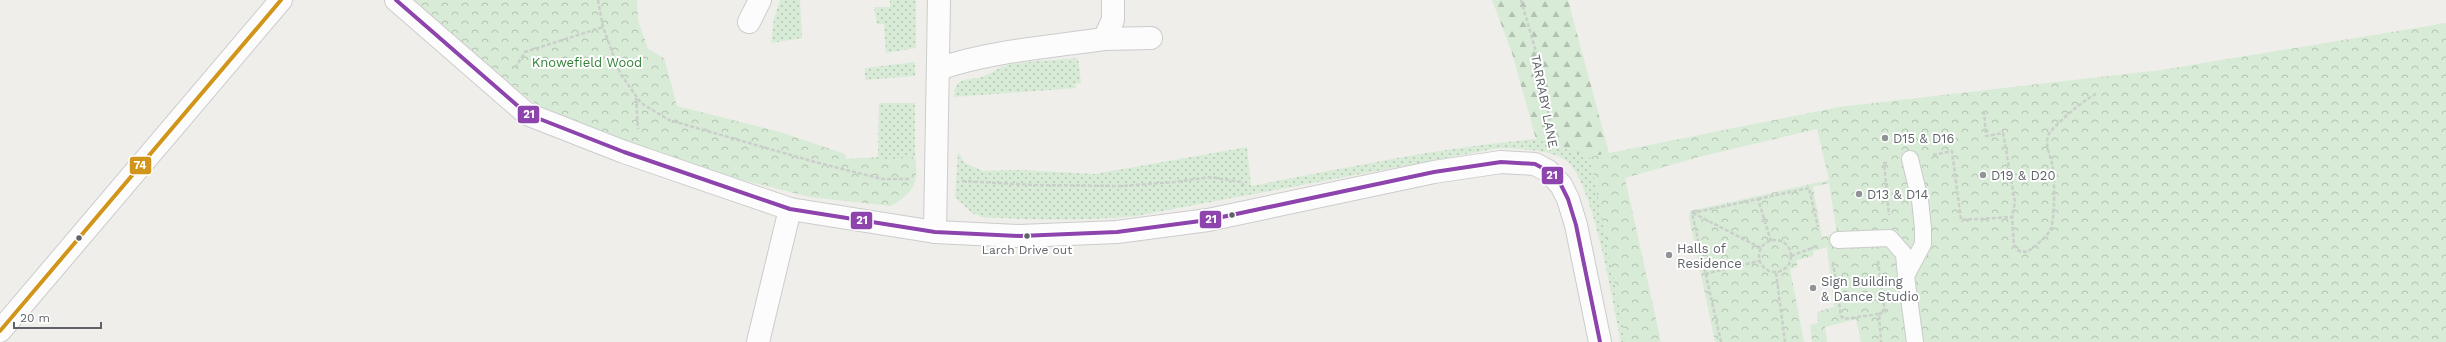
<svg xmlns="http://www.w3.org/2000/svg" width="2446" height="342" viewBox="0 0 2446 342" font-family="'Work Sans',sans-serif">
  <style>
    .grass { fill: url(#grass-dots) }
    .forest { fill: url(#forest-firs) }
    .park { fill: url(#park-crowns); fill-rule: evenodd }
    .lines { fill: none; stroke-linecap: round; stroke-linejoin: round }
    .service-casing { stroke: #cbcccc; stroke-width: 18 }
    .minor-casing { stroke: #cbcccc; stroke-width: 24 }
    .path { stroke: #cacfcc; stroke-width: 2.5; stroke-dasharray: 4 2; stroke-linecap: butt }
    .service { stroke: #fdfcfc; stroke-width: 16 }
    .minor { stroke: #fdfcfc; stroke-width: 22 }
    .bus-1-casing { stroke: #fff; stroke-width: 7 }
    .bus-2-casing { stroke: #fff; stroke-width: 7 }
    .bus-1 { stroke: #8e44ad; stroke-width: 4 }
    .bus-2 { stroke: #d1951a; stroke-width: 4 }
    .poi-dot { fill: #919496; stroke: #fff; stroke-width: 1.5 }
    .bus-dot { fill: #5f6368; stroke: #fff; stroke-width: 1.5 }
    .labels { text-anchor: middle; stroke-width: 4; stroke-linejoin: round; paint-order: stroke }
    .bus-label { font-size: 12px; fill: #5f6368; stroke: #fff }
    .park-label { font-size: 13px; fill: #348238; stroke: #fff }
    .street-label { font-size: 13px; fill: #5f6368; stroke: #fff }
    .poi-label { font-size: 13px; fill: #5f6368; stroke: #fff; text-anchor: start }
    .line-badge { stroke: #fff; stroke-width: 1.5 }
    .badge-label { font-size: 11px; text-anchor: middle; font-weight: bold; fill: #fff }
  </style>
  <defs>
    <pattern id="grass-dots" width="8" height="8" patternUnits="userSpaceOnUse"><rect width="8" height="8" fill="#d8ebd6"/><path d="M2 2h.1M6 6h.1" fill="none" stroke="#b2c2b1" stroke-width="1.8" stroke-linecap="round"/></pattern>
    <pattern id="forest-firs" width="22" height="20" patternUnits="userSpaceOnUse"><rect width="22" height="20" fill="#d8ebd6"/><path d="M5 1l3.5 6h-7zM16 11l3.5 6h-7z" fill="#b2c2b1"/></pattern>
    <pattern id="park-crowns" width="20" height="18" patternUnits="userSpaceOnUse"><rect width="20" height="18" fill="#d8ebd6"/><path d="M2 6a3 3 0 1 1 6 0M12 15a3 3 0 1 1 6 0" fill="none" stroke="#b2c2b1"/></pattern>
  </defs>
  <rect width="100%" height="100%" fill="#efeeea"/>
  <g class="grass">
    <path d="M780 0H800L802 38 771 43 774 19Z"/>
    <path d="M890 0H916V48L886 53 884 24H877L874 7H890Z"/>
    <path d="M1078 58 1081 83 1075 84 1076 88 954 97C955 76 966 81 982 77 989 75 996 69 1004 66 1020 61 1059 60 1078 58Z"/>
    <path d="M915 62V76L865 80V68Z"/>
    <path d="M879 103H915V157L883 161 878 157Z"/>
    <path d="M1536 139 1590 157 1628 342H1621C1613 305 1594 184 1567 161 1554 150 1516 148 1499 148L1136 216C1084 221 1034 220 982 217L972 213 955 197 958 152 965 163 983 171 1020 170 1095 174 1247 147 1251 186C1345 168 1440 147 1536 139Z"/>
  </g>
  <path class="forest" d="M1492 0H1568L1609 153 1590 157 1536 139 1512 53Z"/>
  <g class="park">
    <path d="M408 0H637L638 20 648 49 664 58 677 106 780 132 845 154 846 159 878 157 883 161 915 157C919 184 914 192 891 206L810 197 727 176 549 114 480 61Z"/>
    <path d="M2446 23V342H1861L1856 319 1825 327 1827 342H1812L1810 325 1818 323 1817 312 1834 307 1827 247 1813 251V256L1797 260V267L1790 269 1804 342H1715L1689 218 1690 211 1829 180 1817 129 1699 157 1625 178 1661 342H1626L1590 157 1839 107 2161 70ZM1829 183 1837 234 1822 237 1813 187Z"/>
  </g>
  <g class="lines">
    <defs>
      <g id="service">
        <path d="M1910 159 1920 200 1923 228V244L1906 276 1915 342"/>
        <path d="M1838 240 1890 238 1904 254 1906 276"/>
      </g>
      <g id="minor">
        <path d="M396 0 527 114 624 152 790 209 935 232 1020 236 1117 232 1208 220 1434 172 1501 162 1535 164 1548 171 1561 185 1568 199 1576 225 1600 342"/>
        <path d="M749 22 760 0"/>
        <path d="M1104 39 1151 38"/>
        <path d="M938 69C991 51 1049 47 1104 39L1113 20V0"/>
        <path d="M935 232 939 0"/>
        <path d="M0 331 281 0"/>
        <path d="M758 342 790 209"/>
      </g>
    </defs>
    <use href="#service" class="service-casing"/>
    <use href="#minor" class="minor-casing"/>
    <g class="path">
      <path d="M598 0 603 27 620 73 641 103 669 120 815 162 882 179H911"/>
      <path d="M1521 0 1538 59 1554 144"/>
      <path d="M515 68 525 52 603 27"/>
      <path d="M636 98 638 129"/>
      <path d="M1984 111 1986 136 2003 133 2015 202 2012 218"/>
      <path d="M1933 155 1952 151 1961 220 2012 217 2014 245 2019 251 2027 252C2035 246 2047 238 2051 228 2055 217 2055 175 2052 163 2050 154 2045 147 2048 136 2051 127 2086 98 2096 94"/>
      <path d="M1887 163H1884L1889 215"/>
      <path d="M962 181 1033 185 1121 186 1175 182 1210 177 1241 182 1244 186"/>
      <path d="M1758 199 1809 188 1818 227"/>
      <path d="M1693 213 1761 248"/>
      <circle cx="1775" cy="256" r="16"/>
      <path d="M1791 256 1817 246"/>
      <path d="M1878 261 1885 312 1879 314"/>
      <path d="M1833 262 1841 316 1844 319 1879 314 1881 342"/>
      <path d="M1776 273 1785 342"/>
      <path d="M1705 274 1759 261"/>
      <path d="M1721 342 1692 213 1758 199 1771 241"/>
    </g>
    <use href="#service" class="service"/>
    <use href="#minor" class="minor"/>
    <defs>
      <path id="bus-1" d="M396 0 527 114 624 152 790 209 935 232 1020 236 1117 232 1208 220 1434 172 1501 162 1535 164 1548 171 1561 185 1568 199 1576 225 1600 342"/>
      <path id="bus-2" d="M0 331 281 0"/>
    </defs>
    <use href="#bus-1" class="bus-1-casing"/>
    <use href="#bus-2" class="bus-2-casing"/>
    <use href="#bus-1" class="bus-1"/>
    <use href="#bus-2" class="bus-2"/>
  </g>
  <g class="poi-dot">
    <circle cx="1885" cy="138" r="4"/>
    <circle cx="1983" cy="175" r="4"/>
    <circle cx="1859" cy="194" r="4"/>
    <circle cx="1669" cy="255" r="4"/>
    <circle cx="1813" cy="288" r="4"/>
  </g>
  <g class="bus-dot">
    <circle cx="1232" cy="215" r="3.5"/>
    <circle cx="1027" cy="236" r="3.5"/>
    <circle cx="79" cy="238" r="3.5"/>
  </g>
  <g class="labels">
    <g class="bus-label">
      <text x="1027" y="254">Larch Drive out</text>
    </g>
    <g class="park-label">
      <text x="587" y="67">Knowefield Wood</text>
    </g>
    <g class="street-label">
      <text transform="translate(1545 101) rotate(79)" y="5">TARRABY LANE</text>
    </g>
    <g class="poi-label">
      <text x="1893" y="143">D15 &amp; D16</text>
      <text x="1991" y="180">D19 &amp; D20</text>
      <text x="1867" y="199">D13 &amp; D14</text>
      <text x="1677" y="253">Halls of<tspan x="1677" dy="15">Residence</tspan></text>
      <text x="1821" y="286">Sign Building<tspan x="1821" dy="15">&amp; Dance Studio</tspan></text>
    </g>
  </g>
  <g class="line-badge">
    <rect x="517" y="105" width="23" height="19" rx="4" fill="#8e44ad"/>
    <rect x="129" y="156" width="23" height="19" rx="4" fill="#d1951a"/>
    <rect x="1541" y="166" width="23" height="19" rx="4" fill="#8e44ad"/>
    <rect x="1199" y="210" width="23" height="19" rx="4" fill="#8e44ad"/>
    <rect x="850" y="211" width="23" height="19" rx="4" fill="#8e44ad"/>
  </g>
  <g class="badge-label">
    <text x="529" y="118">21</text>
    <text x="140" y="169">74</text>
    <text x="1552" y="179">21</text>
    <text x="1211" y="223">21</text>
    <text x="862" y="224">21</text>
  </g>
  <path d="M14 322v6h87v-6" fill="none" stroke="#5f6368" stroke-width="2"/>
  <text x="20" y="322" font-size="12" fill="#5f6368" stroke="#ffffff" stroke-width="3" paint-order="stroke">20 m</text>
</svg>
